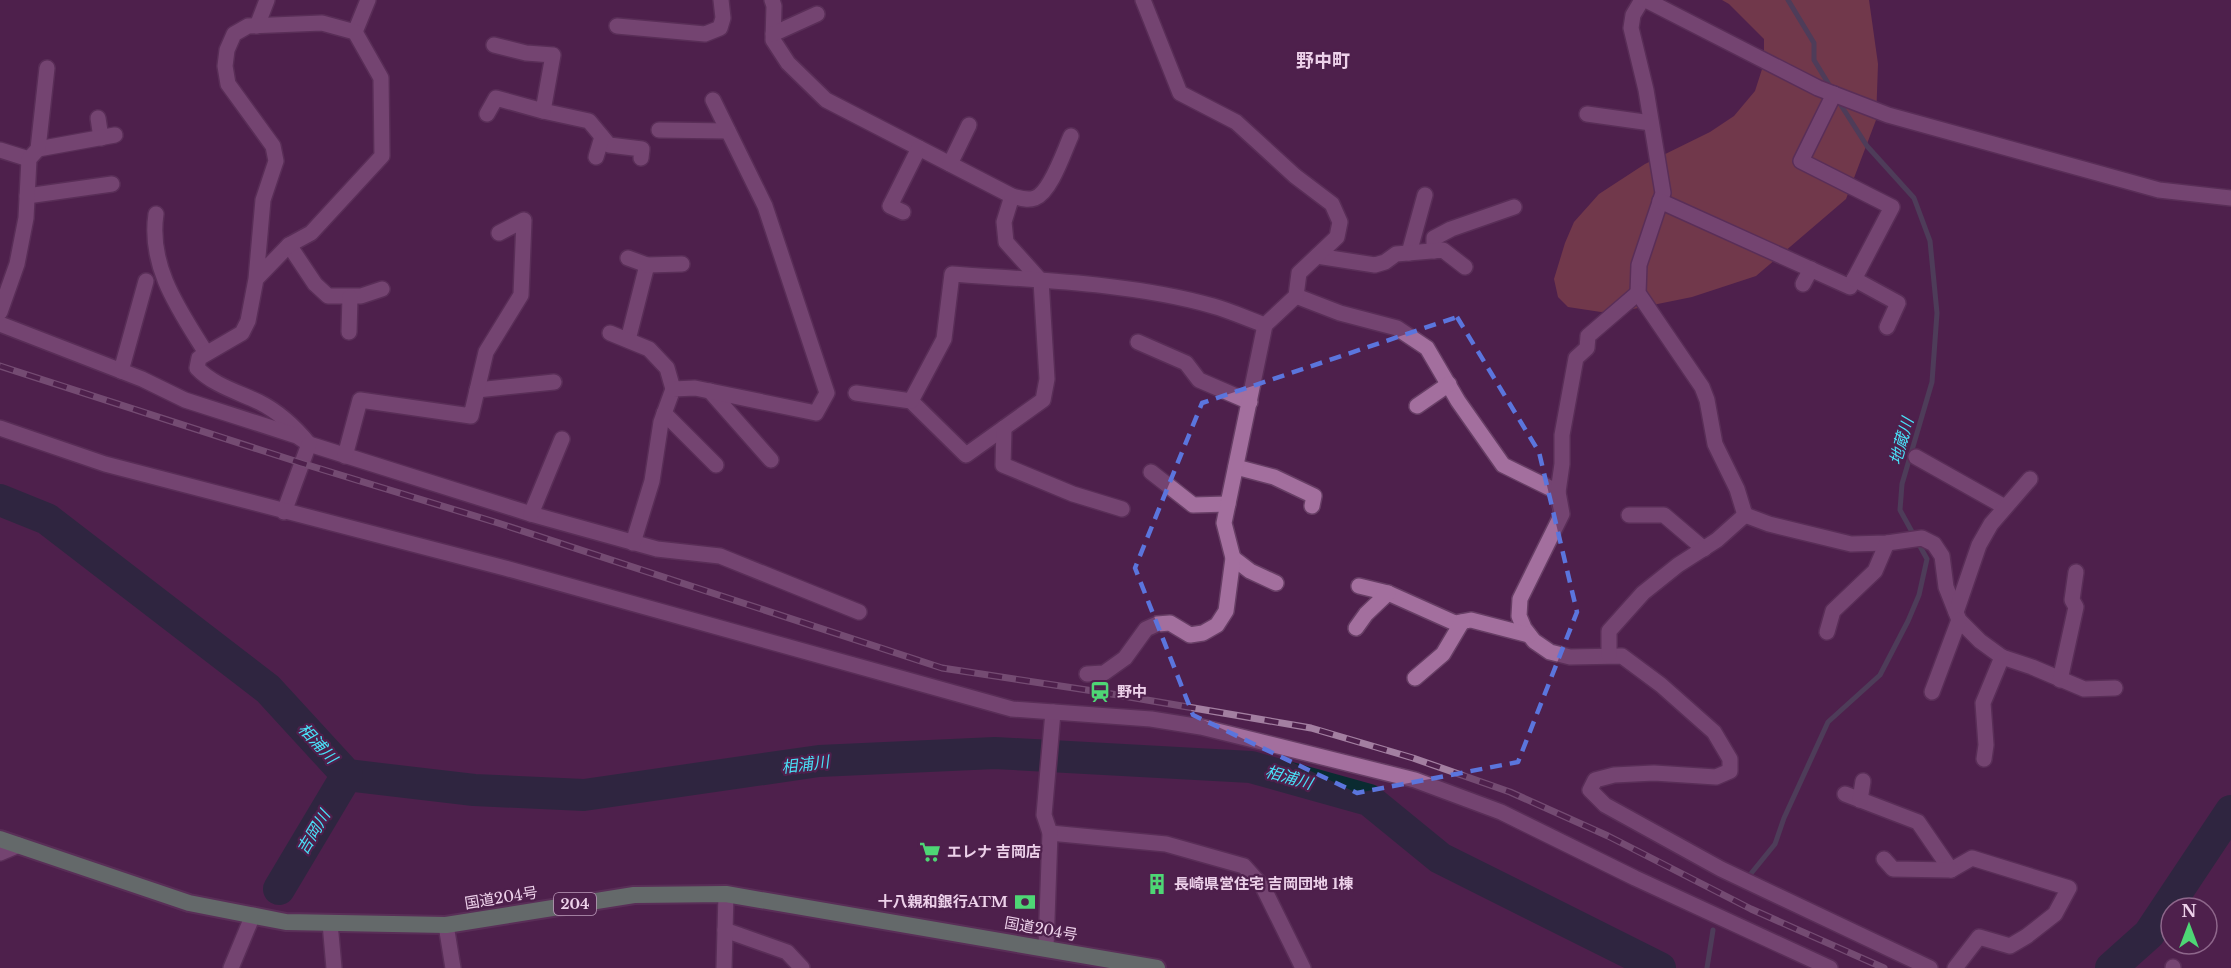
<svg xmlns="http://www.w3.org/2000/svg" width="2231" height="968" viewBox="0 0 2231 968" font-family="'Libre Baskerville','Noto Sans JP',serif">
  <style>
    .forest { fill: #9c5449 }
    .lines { fill: none; stroke-linecap: round; stroke-linejoin: round }
    .stream { stroke: #4e5d68; stroke-width: 5 }
    .river { stroke: #0a2b31; stroke-width: 32 }
    .minor-casing { stroke: #673e65; stroke-width: 18 }
    .tertiary-casing { stroke: #673e65; stroke-width: 18 }
    .trunk-casing { stroke: #673e65; stroke-width: 20 }
    .minor { stroke: #a36f9e; stroke-width: 15 }
    .tertiary { stroke: #a36f9e; stroke-width: 15 }
    .trunk { stroke: #7ec28e; stroke-width: 16 }
    .rail-casing { stroke: #a37fa1; stroke-width: 7 }
    .rail { stroke: #4e204c; stroke-width: 4.5; stroke-dasharray: 14; stroke-linecap: butt }
    .marked { fill: none; stroke: #5b75dd; stroke-width: 4.5; stroke-dasharray: 12 8; stroke-linejoin: round }
    .labels { text-anchor: middle; stroke-width: 4.5; stroke-linejoin: round; paint-order: stroke }
    .shield { fill: #4e204c; stroke: #bd9cbb; stroke-width: 1.5 }
    .shield-label { font-size: 14px; font-weight: bold; fill: #edd1ea }
    .poi-label { font-size: 15px; font-weight: bold; fill: #edd1ea; stroke: #4e204c; text-anchor: start }
    .street-label { font-size: 15px; fill: #edd1ea; stroke: #4e204c }
    .water-label { font-size: 16px; font-style: italic; fill: #49e1f8; stroke: #4e204c }
    .quarter-label { font-size: 18px; font-weight: bold; fill: #edd1ea; stroke: #4e204c }
  </style>
  <rect width="100%" height="100%" fill="#4e204c"/>
  <path class="forest" d="M1722 0H1869L1878 64 1876 120 1846 199 1756 276 1692 297 1633 309 1601 312 1568 307 1558 297 1554 279 1565 243 1574 222 1599 194 1645 164 1710 132 1734 116 1755 91 1764 63V39L1729 4Z"/>
  <g class="lines">
    <g class="stream">
      <path d="M1788 0 1814 43V60L1831 88"/>
      <path d="M1749 876 1775 844 1784 818 1828 722 1880 675 1908 621 1919 595 1927 559 1900 510 1902 484 1932 382 1937 313 1930 241 1914 198 1867 146 1837 99"/>
      <path d="M1707 968 1713 930"/>
    </g>
    <g class="river">
      <path d="M0 500 47 519 268 689 347 775 474 790 584 795 819 761 995 753 1251 767 1369 800 1440 858 1660 968"/>
      <path d="M279 889 347 775"/>
      <path d="M2111 968 2149 934 2231 811"/>
    </g>
    <defs>
      <g id="minor">
        <path d="M772 0 774 6 773 40 788 63 826 100 1012 196 1004 222 1006 242 1041 281 1047 379 1043 400 966 455 911 401 856 393"/>
        <path d="M1642 0 1633 15 1631 28 1646 90 1663 193 1639 265 1638 293 1702 387 1707 400 1715 444 1737 489 1745 515"/>
        <path d="M257 26 267 0"/>
        <path d="M617 26 705 34 720 28 723 18 721 0"/>
        <path d="M355 32 368 0"/>
        <path d="M773 34 817 14"/>
        <path d="M543 111 589 121 609 145 642 149 641 158"/>
        <path d="M487 114 496 98 543 111 553 55 526 53 494 45"/>
        <path d="M1587 114 1651 123"/>
        <path d="M98 118 101 138"/>
        <path d="M659 130 728 131"/>
        <path d="M38 149 115 135"/>
        <path d="M0 150 29 159"/>
        <path d="M596 157 602 137"/>
        <path d="M950 164 969 125"/>
        <path d="M27 196 112 184"/>
        <path d="M1012 196C1020 198 1027 201 1035 198 1051 192 1064 151 1071 136"/>
        <path d="M1660 201 1850 287 1892 207 1801 161 1834 94"/>
        <path d="M903 212 890 206 919 148"/>
        <path d="M156 214C148 267 180 311 206 353"/>
        <path d="M289 245 315 284 328 296H361L382 289"/>
        <path d="M1434 251V238L1451 229 1514 207"/>
        <path d="M1409 253 1425 195"/>
        <path d="M1317 256 1375 265 1385 262 1396 254 1443 250 1465 267"/>
        <path d="M628 258 647 265 628 340"/>
        <path d="M647 265 682 264"/>
        <path d="M256 279 289 245 311 233 382 156 381 78 355 32 322 23 248 26 234 34 227 50 225 66 228 84 273 146 276 161 263 200 256 279 248 321 242 333 199 358 197 368C213 385 238 392 259 402 279 412 295 427 309 444"/>
        <path d="M1854 279 1898 303 1887 327"/>
        <path d="M1803 284 1811 269"/>
        <path d="M1296 296 1340 313 1397 328 1427 348 1458 401 1503 465 1558 492 1562 514 1520 599 1519 616 1524 628 1534 641 1550 652 1570 657 1622 656 1661 685 1714 732 1730 759V771L1716 777 1654 773 1614 775 1595 780 1590 790 1605 805 1721 869 1930 968"/>
        <path d="M0 312 17 264 26 218 29 159 38 149 47 68"/>
        <path d="M0 324 142 379 185 400 297 436 309 444 531 514 657 549 720 556 859 612"/>
        <path d="M349 332 350 297"/>
        <path d="M610 333 649 349 667 368 673 389"/>
        <path d="M1138 342 1186 363 1199 380 1250 402"/>
        <path d="M121 371 146 281"/>
        <path d="M477 390 554 382"/>
        <path d="M710 391 771 460"/>
        <path d="M911 401 944 339 952 274C1035 280 1133 283 1213 306 1231 311 1248 319 1265 325L1296 296 1299 273 1337 237 1340 222 1332 204 1295 176 1236 122 1180 93 1143 0"/>
        <path d="M1417 406 1449 384"/>
        <path d="M664 413 716 465"/>
        <path d="M1004 428 1003 465 1073 494 1122 509"/>
        <path d="M345 456 360 400 471 416 486 352 521 295 524 220 499 233"/>
        <path d="M1916 457 2005 507"/>
        <path d="M1236 467 1274 477 1314 496 1312 506"/>
        <path d="M1151 472 1193 505 1228 504"/>
        <path d="M1558 492 1562 464V435L1576 358 1587 348 1588 336 1638 293"/>
        <path d="M284 512 309 444"/>
        <path d="M531 514 562 439"/>
        <path d="M1629 515H1664L1704 549"/>
        <path d="M1745 515 1769 524 1851 544 1887 543 1922 538 1934 544 1942 556 1946 587 1959 620 1980 641 2002 657 2032 667 2084 689 2115 688"/>
        <path d="M633 543 652 481 661 422 673 389 695 388 816 413 827 393 765 206 713 100"/>
        <path d="M1233 558 1250 571 1276 583"/>
        <path d="M1359 586 1388 593 1455 623 1471 620 1529 635"/>
        <path d="M1956 612 1979 545 1991 524 2030 479"/>
        <path d="M1356 628 1366 614 1388 593"/>
        <path d="M1827 632 1833 611 1875 571 1887 543"/>
        <path d="M1609 655V631L1643 593 1678 565 1717 540 1745 515"/>
        <path d="M1087 674 1104 673 1125 658 1146 629 1157 624 1170 623 1190 635 1203 633 1217 625 1226 611 1233 558 1224 523 1265 325"/>
        <path d="M1415 678 1443 654 1462 622"/>
        <path d="M2060 680 2076 607 2072 600 2076 572"/>
        <path d="M1932 692 1959 620"/>
        <path d="M1984 759 1986 745 1983 703 2002 657"/>
        <path d="M1845 794 1918 822 1951 870 1972 858 2069 888 2055 914 2027 936 2010 946 1979 937 1955 968"/>
        <path d="M1860 800 1863 781"/>
        <path d="M1050 833 1166 844 1244 866 1263 887 1303 968"/>
        <path d="M0 853 19 845"/>
        <path d="M1884 859 1893 869 1951 870"/>
        <path d="M330 923 334 968"/>
        <path d="M446 925 453 968"/>
        <path d="M725 930 787 952 802 968"/>
        <path d="M1046 947 1050 833 1044 815 1053 712"/>
        <path d="M231 968 253 915"/>
        <path d="M724 968 726 894"/>
        <path d="M2173 968V967"/>
      </g>
      <g id="tertiary">
        <path d="M1646 0 1818 88 1888 115 2159 190 2231 198"/>
        <path d="M0 428 105 464 505 568 1012 709 1151 719 1201 727 1415 780 1501 812 1635 878 1830 968"/>
      </g>
      <path id="trunk" d="M0 839 189 903 286 922 446 925 634 895 726 894 1157 968"/>
    </defs>
    <use href="#minor" class="minor-casing"/>
    <use href="#tertiary" class="tertiary-casing"/>
    <use href="#trunk" class="trunk-casing"/>
    <use href="#minor" class="minor"/>
    <use href="#tertiary" class="tertiary"/>
    <use href="#trunk" class="trunk"/>
    <defs>
      <path id="rail" d="M0 366 301 463 498 523 942 668 1100 692 1311 728 1413 758 1510 792 1608 836 1751 909 1884 968"/>
    </defs>
    <use href="#rail" class="rail-casing"/>
    <use href="#rail" class="rail"/>
  </g>
  <path d="M0 0H2231V968H0ZM1457 317 1539 452 1577 612 1518 762 1357 793 1193 715 1135 568 1202 403Z" fill="#4e204c" fill-opacity=".55" fill-rule="evenodd"/>
  <path class="marked" d="M1457 317 1539 452 1577 612 1518 762 1357 793 1193 715 1135 568 1202 403Z"/>
  <defs>
    <symbol id="station-bare" viewBox="-9 -9 18 18"><path d="M-3-6H3Q5-6 5-4V2Q5 4 3 4L4.5 6H3L1.5 4h-3L-3 6H-4.5L-3 4Q-5 4-5 2V-4Q-5-6-3-6ZM-3.5-4v3h7v-3ZM-3.5 1v1.5H-2V1ZM2 1v1.5H3.5V1Z" fill="#4ed675" stroke="#4e204c" stroke-width="2.5" paint-order="stroke"/></symbol>
    <symbol id="supermarket-bare" viewBox="-9 -9 18 18"><path d="M-6-5.5h2.5l.6 2H6L4.5 2H-2.5L-4.4-4H-6ZM-1.5 3.2a1.3 1.3 0 1 0 .1 0ZM3 3.2a1.3 1.3 0 1 0 .1 0Z" fill="#4ed675" stroke="#4e204c" stroke-width="2.5" paint-order="stroke"/></symbol>
    <symbol id="building-bare" viewBox="-9 -9 18 18"><path d="M-4-6H4V6H1V3H-1V6H-4ZM-2.5-4.3h1.7v1.8h-1.7ZM.8-4.3h1.7v1.8H.8ZM-2.5-1h1.7V.8h-1.7ZM.8-1h1.7V.8H.8Z" fill="#4ed675" stroke="#4e204c" stroke-width="2.5" paint-order="stroke"/></symbol>
    <symbol id="bank-bare" viewBox="-9 -9 18 18"><path d="M-6-4H6V4H-6ZM0-2.3a2.3 2.3 0 1 0 0 4.6a2.3 2.3 0 1 0 0-4.6Z" fill="#4ed675" stroke="#4e204c" stroke-width="2.5" paint-order="stroke"/></symbol>
  </defs>
  <g fill-rule="evenodd">
    <use href="#station-bare" x="1085" y="677" width="30" height="30"/>
    <use href="#supermarket-bare" x="915" y="837" width="30" height="30"/>
    <use href="#building-bare" x="1142" y="869" width="30" height="30"/>
    <use href="#bank-bare" x="1010" y="887" width="30" height="30"/>
  </g>
  <g class="labels">
    <rect class="shield" x="554" y="893" width="42" height="22" rx="4.5"/>
    <g class="shield-label">
      <text x="575" y="909">204</text>
    </g>
    <g class="poi-label">
      <text x="1117" y="697">野中</text>
      <text x="947" y="857">エレナ 吉岡店</text>
      <text x="1174" y="889">長崎県営住宅 吉岡団地 1棟</text>
      <text x="1008" y="907" text-anchor="end">十八親和銀行ATM</text>
    </g>
    <g class="street-label">
      <text transform="translate(501 898) rotate(-9)" y="5">国道204号</text>
      <text transform="translate(1041 929) rotate(10)" y="5">国道204号</text>
    </g>
    <g class="water-label">
      <text transform="translate(1901 441) rotate(-74)" y="6">地蔵川</text>
      <text transform="translate(318 743) rotate(47)" y="6">相浦川</text>
      <text transform="translate(805 764) rotate(-7)" y="6">相浦川</text>
      <text transform="translate(1289 777) rotate(16)" y="6">相浦川</text>
      <text transform="translate(313 832) rotate(-59)" y="6">吉岡川</text>
    </g>
    <g class="quarter-label">
      <text x="1323" y="67">野中町</text>
    </g>
  </g>
  <g transform="translate(2189 926)"><circle r="28" fill="#4e204c" stroke="#8e678b" stroke-width="1.5"/>
  <path d="M0-4.5L10 22L0 15L-10 22Z" fill="#4ed675"/>
  <text y="-9" font-size="16" font-weight="bold" text-anchor="middle" fill="#edd1ea">N</text>
  </g>
</svg>
